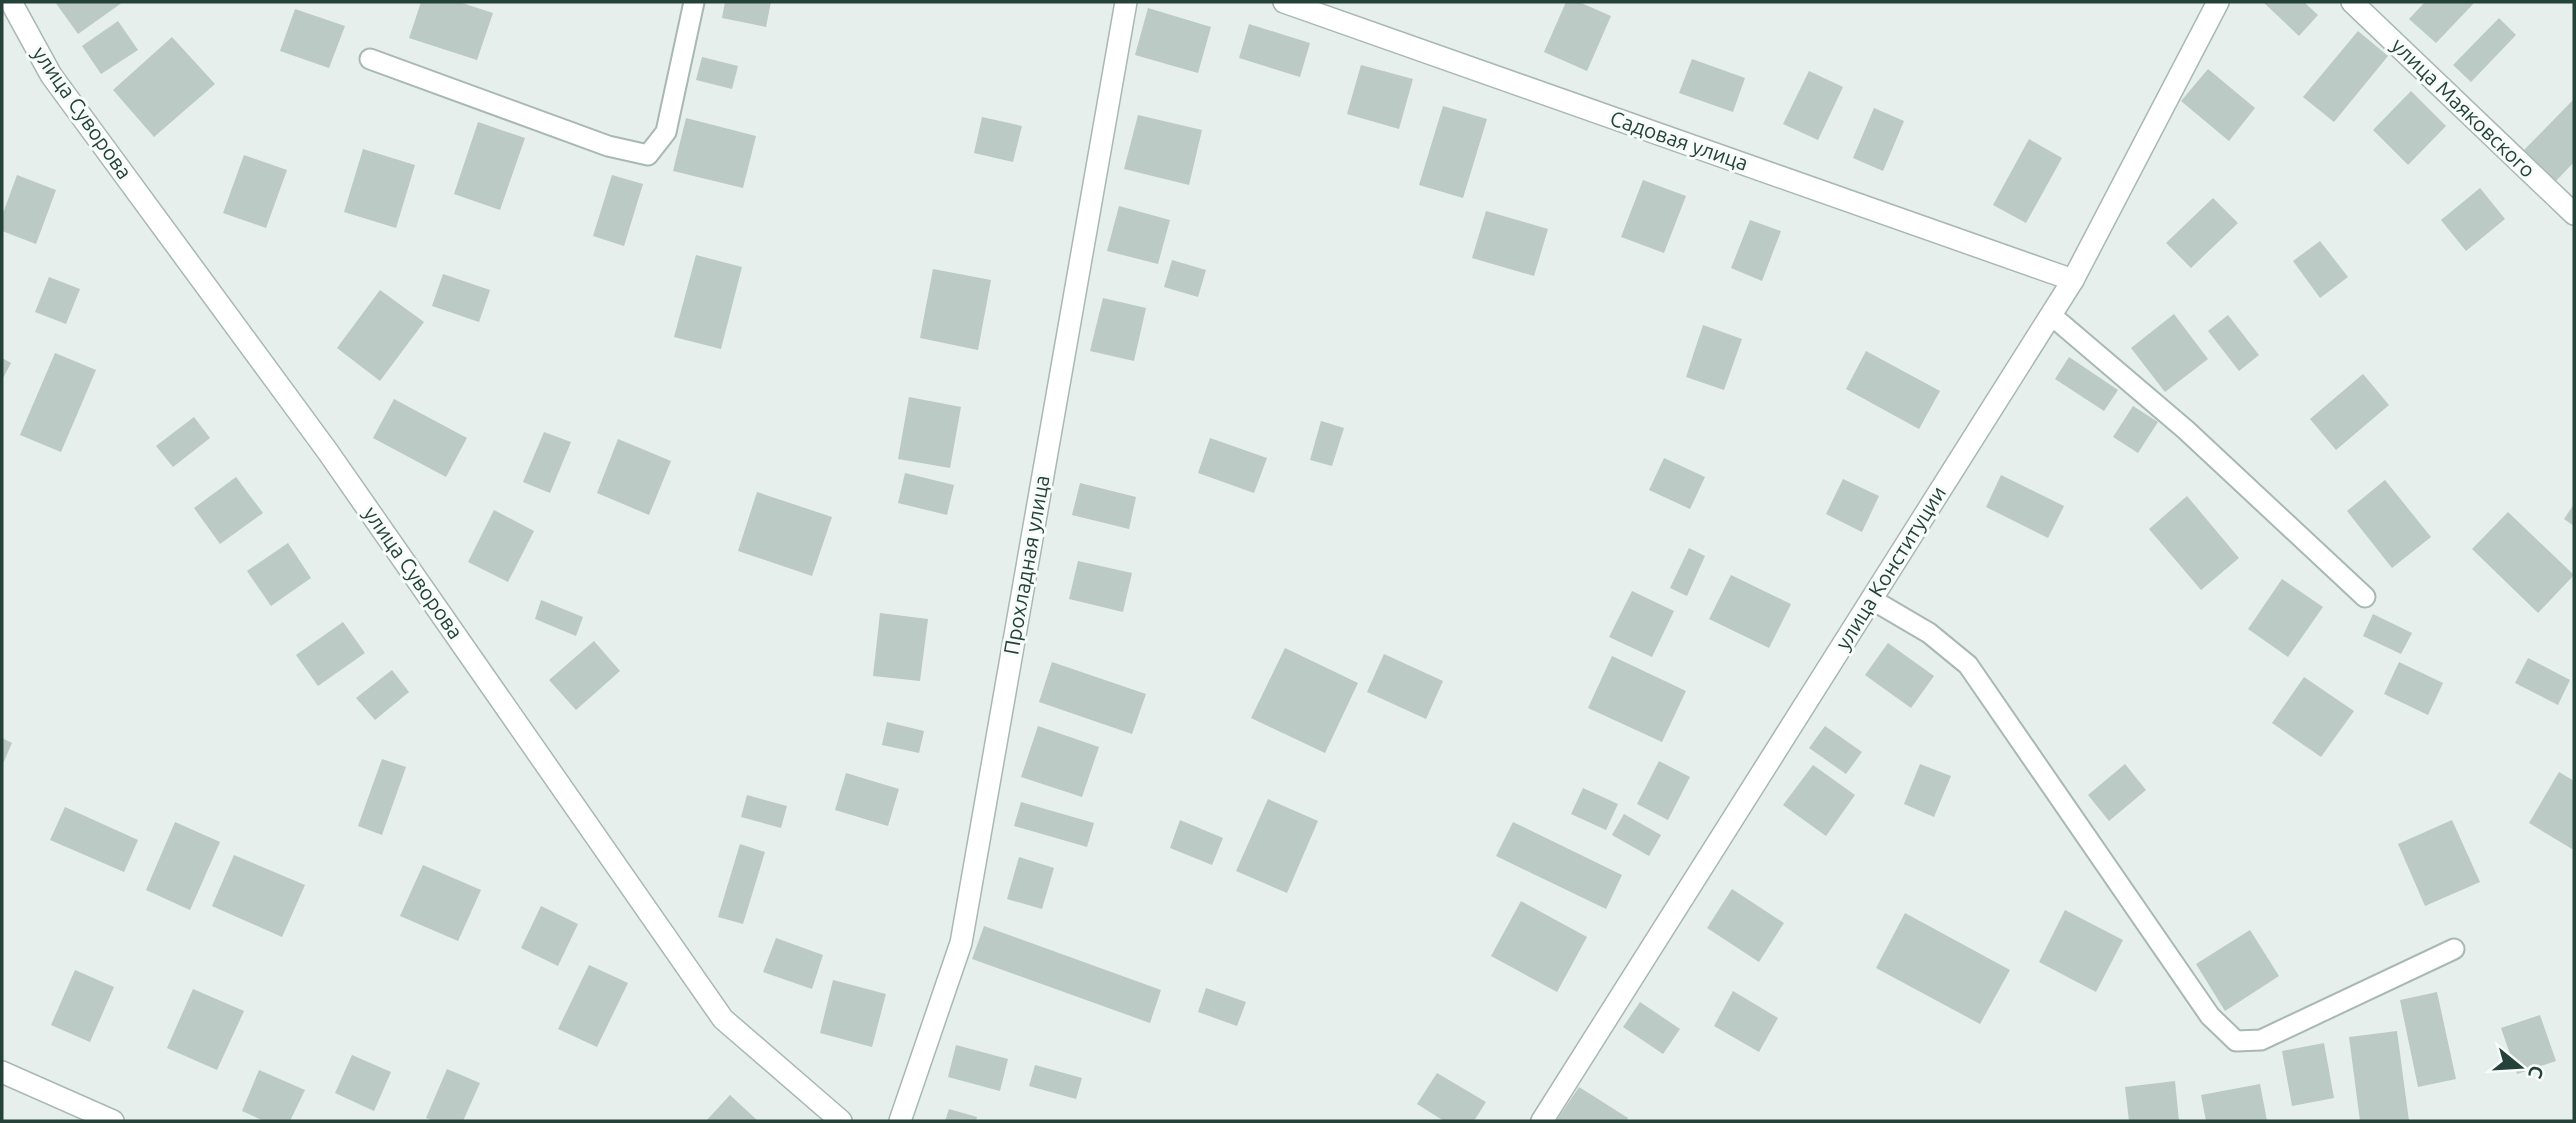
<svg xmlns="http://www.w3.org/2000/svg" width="2576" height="1123" viewBox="0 0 2576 1123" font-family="Ubuntu,sans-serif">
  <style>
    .building { fill: #bbcac4 }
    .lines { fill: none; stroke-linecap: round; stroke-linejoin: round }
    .lane-casing { stroke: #a8b8b2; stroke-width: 23 }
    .street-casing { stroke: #a8b8b2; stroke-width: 24 }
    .lane { stroke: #fff; stroke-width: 19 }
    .street { stroke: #fff; stroke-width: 21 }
    .labels { text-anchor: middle; stroke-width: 6; stroke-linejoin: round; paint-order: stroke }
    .street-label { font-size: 21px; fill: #24423a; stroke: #f7fbf9 }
  </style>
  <rect width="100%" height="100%" fill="#e6efeb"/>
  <g class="building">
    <path d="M55 2H123L78 34Z"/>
    <path d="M421 2H459L493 13 477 60 409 38Z"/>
    <path d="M725 2H771L766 27 722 18Z"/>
    <path d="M1566 2H1579L1611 16 1587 71 1544 52Z"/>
    <path d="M2263 2H2304L2318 15 2299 36Z"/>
    <path d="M2425 2H2475L2436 43 2409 19Z"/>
    <path d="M1148 8 1211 27 1198 73 1135 55Z"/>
    <path d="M295 9 345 26 329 68 280 51Z"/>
    <path d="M2499 18 2516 35 2471 82 2453 65Z"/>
    <path d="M118 21 138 50 101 74 82 46Z"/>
    <path d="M1249 24 1310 43 1300 77 1239 58Z"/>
    <path d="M2358 31 2388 56 2334 122 2303 97Z"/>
    <path d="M172 37 215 84 154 137 113 90Z"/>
    <path d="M702 57 738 66 732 89 696 80Z"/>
    <path d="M1692 59 1745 78 1733 112 1679 93Z"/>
    <path d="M1361 65 1413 79 1399 129 1347 114Z"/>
    <path d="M2208 69 2255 108 2229 141 2181 101Z"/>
    <path d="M1809 71 1843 87 1818 140 1783 124Z"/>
    <path d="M2411 91 2446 126 2408 165 2373 130Z"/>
    <path d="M2574 99V162L2556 181 2524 150Z"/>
    <path d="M1443 106 1487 119 1463 198 1419 185Z"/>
    <path d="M1874 108 1904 121 1883 171 1853 158Z"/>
    <path d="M1138 115 1202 130 1189 185 1124 169Z"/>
    <path d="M982 117 1022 126 1013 162 974 153Z"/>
    <path d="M686 118 756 136 743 188 673 171Z"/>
    <path d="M478 122 525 138 500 210 454 194Z"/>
    <path d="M2029 139 2062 158 2026 223 1993 205Z"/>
    <path d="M363 149 415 165 396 228 344 212Z"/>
    <path d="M244 155 287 170 266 228 223 213Z"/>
    <path d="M17 175 56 190 36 244 2 231V216Z"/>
    <path d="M612 175 643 184 624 246 593 236Z"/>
    <path d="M1643 180 1686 196 1664 253 1621 237Z"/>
    <path d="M2480 188 2505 219 2466 251 2441 220Z"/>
    <path d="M2213 198 2238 223 2191 268 2166 243Z"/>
    <path d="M1119 206 1170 220 1158 264 1107 251Z"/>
    <path d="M1486 211 1548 229 1534 276 1472 258Z"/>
    <path d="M1750 220 1781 231 1762 281 1731 268Z"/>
    <path d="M2320 241 2348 277 2320 298 2293 261Z"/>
    <path d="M696 255 742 267 721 349 674 337Z"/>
    <path d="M1172 260 1206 270 1198 297 1164 287Z"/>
    <path d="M933 269 991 280 978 350 920 338Z"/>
    <path d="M443 274 490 290 479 322 432 306Z"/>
    <path d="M49 277 80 289 66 324 35 312Z"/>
    <path d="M380 290 424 322 380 381 337 348Z"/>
    <path d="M1103 298 1146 308 1134 361 1090 351Z"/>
    <path d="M2174 314 2208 359 2165 392 2131 348Z"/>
    <path d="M2228 315 2259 355 2239 371 2208 331Z"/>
    <path d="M1703 325 1742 339 1724 390 1686 377Z"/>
    <path d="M1866 351 1940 391 1919 429 1846 389Z"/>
    <path d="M55 353 96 370 61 452 20 435Z"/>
    <path d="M2069 357 2118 390 2104 411 2055 379Z"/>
    <path d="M2 358 11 363 2 380Z"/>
    <path d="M2363 374 2389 405 2336 450 2310 419Z"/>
    <path d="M909 397 961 407 950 468 898 459Z"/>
    <path d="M394 399 467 438 446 477 373 438Z"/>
    <path d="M2133 406 2158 422 2138 453 2113 437Z"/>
    <path d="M194 417 210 438 173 467 156 446Z"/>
    <path d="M1321 421 1344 428 1332 466 1310 460Z"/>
    <path d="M544 432 571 442 550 493 523 482Z"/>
    <path d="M1210 438 1267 458 1254 493 1198 473Z"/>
    <path d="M618 439 671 461 649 515 597 493Z"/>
    <path d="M1664 458 1705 477 1690 509 1649 490Z"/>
    <path d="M905 473 954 485 947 515 898 503Z"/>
    <path d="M2001 475 2064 506 2048 538 1986 507Z"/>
    <path d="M236 477 263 513 220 544 194 508Z"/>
    <path d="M1843 479 1879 496 1862 532 1826 514Z"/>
    <path d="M2385 480 2431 537 2392 568 2347 511Z"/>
    <path d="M1080 483 1136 497 1129 529 1072 515Z"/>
    <path d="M757 492 832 517 812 576 738 551Z"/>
    <path d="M2187 496 2239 558 2201 590 2149 529Z"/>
    <path d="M2574 504V526L2564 519Z"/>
    <path d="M494 510 534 531 508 582 468 562Z"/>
    <path d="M2508 512 2574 575 2538 613 2472 549Z"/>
    <path d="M288 543 311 578 271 606 247 571Z"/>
    <path d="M1689 548 1705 556 1687 596 1670 588Z"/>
    <path d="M1078 561 1132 573 1123 612 1069 599Z"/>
    <path d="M1731 575 1791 604 1769 648 1709 619Z"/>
    <path d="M2282 579 2323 607 2288 657 2248 629Z"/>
    <path d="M1632 591 1674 611 1652 657 1609 637Z"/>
    <path d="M541 600 583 617 576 636 535 619Z"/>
    <path d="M880 613 928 619 920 681 873 676Z"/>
    <path d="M2373 614 2412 633 2401 654 2363 636Z"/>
    <path d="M343 622 365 653 318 686 296 655Z"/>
    <path d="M594 641 620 671 576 710 549 680Z"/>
    <path d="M1888 643 1934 676 1911 708 1865 675Z"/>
    <path d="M1285 648 1358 683 1325 753 1251 718Z"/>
    <path d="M1384 654 1443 681 1426 719 1367 692Z"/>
    <path d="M1612 656 1686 691 1662 742 1588 708Z"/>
    <path d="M2528 658 2570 680 2558 705 2515 683Z"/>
    <path d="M1052 662 1146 694 1132 734 1039 702Z"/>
    <path d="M2399 662 2443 683 2428 715 2384 694Z"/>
    <path d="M392 670 409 692 375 720 356 698Z"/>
    <path d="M2304 677 2354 711 2321 757 2272 723Z"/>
    <path d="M887 722 924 731 919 753 882 745Z"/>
    <path d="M1038 726 1099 747 1082 797 1021 777Z"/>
    <path d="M1825 726 1862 752 1846 774 1809 748Z"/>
    <path d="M2 738 12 743 2 766Z"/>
    <path d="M382 759 406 767 382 835 358 826Z"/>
    <path d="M1659 761 1690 777 1668 820 1637 804Z"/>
    <path d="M1920 764 1951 776 1934 817 1904 804Z"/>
    <path d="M2125 764 2146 790 2109 821 2088 795Z"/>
    <path d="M1813 765 1855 795 1826 836 1783 805Z"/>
    <path d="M2559 772 2574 781V846L2572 849 2529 823Z"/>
    <path d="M846 773 899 789 888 826 835 810Z"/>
    <path d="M1583 788 1618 804 1606 830 1571 814Z"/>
    <path d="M747 795 787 806 781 828 741 817Z"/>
    <path d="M1268 799 1318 821 1287 893 1236 871Z"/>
    <path d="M1021 802 1094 823 1087 847 1014 826Z"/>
    <path d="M65 807 138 840 124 872 50 840Z"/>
    <path d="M1624 814 1661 835 1649 856 1612 835Z"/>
    <path d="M1180 820 1223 838 1212 865 1170 848Z"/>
    <path d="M2452 820 2480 882 2425 906 2398 844Z"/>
    <path d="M175 822 220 842 190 910 146 890Z"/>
    <path d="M1513 822 1622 875 1606 909 1496 856Z"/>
    <path d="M740 844 765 852 743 924 718 917Z"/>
    <path d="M234 855 305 885 282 937 212 906Z"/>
    <path d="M1019 857 1054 868 1042 909 1007 899Z"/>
    <path d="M423 865 481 890 458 941 400 916Z"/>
    <path d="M1732 889 1784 923 1759 962 1707 928Z"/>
    <path d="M1521 901 1587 937 1557 992 1491 956Z"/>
    <path d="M541 906 578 924 558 966 521 948Z"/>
    <path d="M2065 910 2123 940 2096 992 2039 962Z"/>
    <path d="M1905 913 2010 970 1980 1024 1876 968Z"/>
    <path d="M984 926 1161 990 1150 1023 972 959Z"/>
    <path d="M2250 930 2279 976 2225 1011 2196 964Z"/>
    <path d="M776 938 823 955 812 989 763 972Z"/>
    <path d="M589 965 628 983 597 1047 558 1029Z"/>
    <path d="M75 970 114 987 90 1042 51 1025Z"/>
    <path d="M833 980 886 994 872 1047 820 1033Z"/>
    <path d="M1206 988 1246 1002 1237 1026 1198 1012Z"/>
    <path d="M193 989 244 1011 217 1070 167 1048Z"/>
    <path d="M1733 991 1778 1018 1759 1052 1714 1026Z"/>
    <path d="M2437 992 2456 1079 2418 1087 2400 1000Z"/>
    <path d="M1640 1002 1680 1029 1663 1054 1623 1027Z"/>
    <path d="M2540 1015 2556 1061 2517 1074 2501 1028Z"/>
    <path d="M2397 1031 2409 1121H2360L2349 1037Z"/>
    <path d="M2324 1043 2334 1098 2292 1106 2282 1051Z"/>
    <path d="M956 1045 1008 1059 1000 1091 948 1077Z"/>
    <path d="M352 1055 391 1072 374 1111 335 1093Z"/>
    <path d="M1035 1065 1082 1078 1076 1099 1029 1086Z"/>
    <path d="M447 1069 480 1083 463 1121H434L426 1118Z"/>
    <path d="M259 1070 305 1090 290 1121H264L242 1111Z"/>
    <path d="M1437 1073 1486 1102 1474 1121H1444L1417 1104Z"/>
    <path d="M2175 1081 2179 1121H2129L2125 1087Z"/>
    <path d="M2260 1084 2267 1121H2206L2201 1095Z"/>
    <path d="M1579 1087 1628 1118 1626 1121H1556Z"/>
    <path d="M730 1095 758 1121H706Z"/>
    <path d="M949 1109 977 1117 976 1121H945Z"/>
  </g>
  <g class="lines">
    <defs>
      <g id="lane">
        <path d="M370 59 608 146 648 155 666 132 694 2"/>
        <path d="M2051 315 2186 430 2365 597"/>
        <path d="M1871 599 1929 633 1968 665 2210 1016 2236 1041 2261 1040 2454 949"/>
      </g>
      <g id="street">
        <path d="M11 2 51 75 328 452 723 1019 841 1121"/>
        <path d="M1284 2 2073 280"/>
        <path d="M2352 2 2574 214"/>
        <path d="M2 1072 113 1121"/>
        <path d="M900 1121 961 943 1126 2"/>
        <path d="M1542 1121 2073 280 2218 2"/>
      </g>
    </defs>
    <use href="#lane" class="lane-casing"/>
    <use href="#street" class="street-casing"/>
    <use href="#lane" class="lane"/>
    <use href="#street" class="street"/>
  </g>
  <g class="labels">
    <g class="street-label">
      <text transform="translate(2463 108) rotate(44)" y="7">улица Маяковского</text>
      <text transform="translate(82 113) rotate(55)" y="7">улица Суворова</text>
      <text transform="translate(1679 141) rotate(19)" y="7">Садовая улица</text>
      <text transform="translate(1027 565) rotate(-80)" y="7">Прохладная улица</text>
      <text transform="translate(1891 568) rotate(-58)" y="7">улица Конституции</text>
      <text transform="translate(413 573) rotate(55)" y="7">улица Суворова</text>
    </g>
  </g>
  <rect width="2576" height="1123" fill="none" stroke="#24423a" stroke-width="7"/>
  <g transform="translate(2520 1067) rotate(108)" stroke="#f7fbf9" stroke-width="5" paint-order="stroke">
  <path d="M0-5L12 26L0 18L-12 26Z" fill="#24423a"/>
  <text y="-10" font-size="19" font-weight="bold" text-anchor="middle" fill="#24423a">С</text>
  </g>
</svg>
